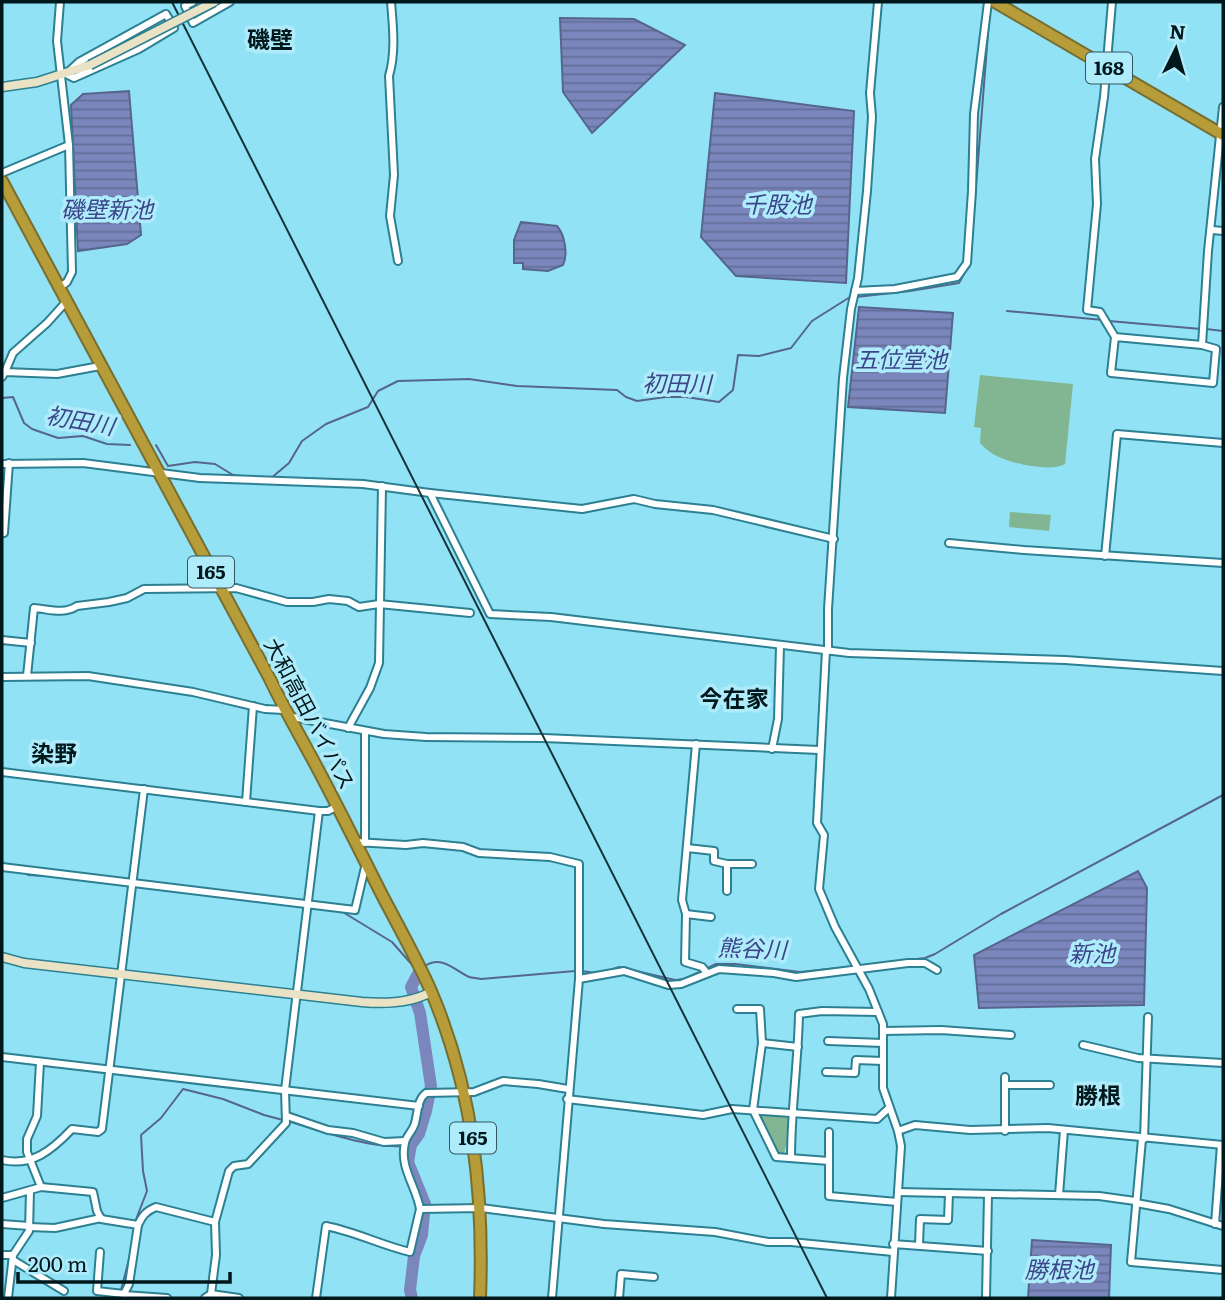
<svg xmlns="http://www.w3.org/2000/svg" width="1225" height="1300" viewBox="0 0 1225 1300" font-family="Literata,'Noto Sans JP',serif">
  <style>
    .green { fill: #82b692 }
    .water { fill: url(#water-rules); stroke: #56658c; stroke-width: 2 }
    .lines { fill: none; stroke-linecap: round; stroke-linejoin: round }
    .stream { stroke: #56658c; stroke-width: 2 }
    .river { stroke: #7b87bc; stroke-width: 12 }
    .street-casing { stroke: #2c8091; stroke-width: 10 }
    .secondary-casing { stroke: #2c8091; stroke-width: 11 }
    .highway-casing { stroke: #776e30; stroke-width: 14 }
    .street { stroke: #fff; stroke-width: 6 }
    .secondary { stroke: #e9e2c4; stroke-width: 8 }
    .highway { stroke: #b79d3a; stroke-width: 10 }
    .rail { stroke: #14333a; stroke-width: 2 }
    .secondary-bridge-casing { stroke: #2c8091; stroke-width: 11; stroke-linecap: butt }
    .secondary-bridge { stroke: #e9e2c4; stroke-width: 8 }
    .labels { text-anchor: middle; stroke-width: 7; stroke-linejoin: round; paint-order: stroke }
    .shield { fill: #aeecfb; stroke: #34575f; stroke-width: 2 }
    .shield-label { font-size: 19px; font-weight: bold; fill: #00171c }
    .street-label { font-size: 21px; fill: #00171c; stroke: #aeecfb }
    .neighbourhood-label { font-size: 23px; font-weight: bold; fill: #00171c; stroke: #aeecfb }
    .water-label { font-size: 23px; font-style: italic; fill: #3b4588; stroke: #aeecfb }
  </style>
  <defs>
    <pattern id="water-rules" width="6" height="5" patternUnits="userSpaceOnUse" patternTransform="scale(1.75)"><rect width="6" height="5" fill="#7b87bc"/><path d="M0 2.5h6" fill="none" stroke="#626d98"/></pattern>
  </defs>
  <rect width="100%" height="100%" fill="#91e2f5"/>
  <g class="green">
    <path d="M980 375 1073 384 1065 464C1050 473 1008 463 993 454 988 451 984 447 980 443L981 428 974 427Z"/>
    <path d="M1010 512 1051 515 1049 531 1009 527Z"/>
    <path d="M762 1115H789L788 1139 784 1153H778L759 1118Z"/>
  </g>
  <g class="water">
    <path d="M560 18 634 19 685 45 592 133 563 92Z"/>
    <path d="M129 91 141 235 127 244 78 251 71 105 83 94Z"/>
    <path d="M715 93 854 111 846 283 736 276 701 237Z"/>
    <path d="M521 222 557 226C565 235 568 255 563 265L548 271 523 269V263H514V240Z"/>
    <path d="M859 307 953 313 945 413 848 407Z"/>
    <path d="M1138 871 1147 888 1144 1005 979 1008 974 955Z"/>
    <path d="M1032 1240 1111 1245 1109 1298H1028Z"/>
  </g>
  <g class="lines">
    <g class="stream">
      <path d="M856 297 910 291 959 283 970 263 990 8"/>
      <path d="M1007 311 1103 320"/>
      <path d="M1109 321 1201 329"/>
      <path d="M1206 329 1223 331"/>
      <path d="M2 398 13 397 24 423 32 429 58 438 83 436 107 444 130 445"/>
      <path d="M156 445 168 466 195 462 215 464 233 475 250 477"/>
      <path d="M270 479 289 463 302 441 326 424 368 407 378 391 398 381 469 379 517 386 617 390 626 397 637 401 666 397H686L719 402 733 390 738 355 759 356 791 348 812 321 850 297"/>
      <path d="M28 875 47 876"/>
      <path d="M341 911 392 942 414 967"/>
      <path d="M425 966C442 955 454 970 469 977 473 978 477 978 481 979L575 971"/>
      <path d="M857 966 925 958 935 954 1001 914 1223 795"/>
      <path d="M581 971 596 973"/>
      <path d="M608 971 619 967 675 980 685 979 716 964H735L800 972 848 967"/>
      <path d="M288 1121C321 1131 368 1148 402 1146"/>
      <path d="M135 1222 147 1191 143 1171 141 1135 161 1118 183 1089 223 1099 264 1115 283 1120"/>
      <path d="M133 1239 134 1227"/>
      <path d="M121 1290 131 1252"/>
    </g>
    <path class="river" d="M412 1298 410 1290 414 1256 422 1235 425 1204 408 1162 411 1145 419 1134 426 1111 431 1086 420 1013 411 987 419 972"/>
    <defs>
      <g id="street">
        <path d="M193 2 185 6 193 23 230 2"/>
        <path d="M391 2C393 26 396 52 389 76L394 175 390 216 398 261"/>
        <path d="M1112 2 1104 97 1095 159 1097 204 1087 310 1100 312 1115 337 1202 345 1216 349 1213 383 1111 373 1115 337"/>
        <path d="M166 14 174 28 139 49 74 78 66 74 79 62Z"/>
        <path d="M2 173 69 145"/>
        <path d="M1212 230 1223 231"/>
        <path d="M59 288 67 282 72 272 69 145 57 41 60 2"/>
        <path d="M855 291 895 289 957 277 967 263 972 191 974 114 988 2"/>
        <path d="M1202 345 1208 251 1223 107"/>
        <path d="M5 372 13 353 47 323 66 302"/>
        <path d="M2 377 5 372 57 374 100 366"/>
        <path d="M2 464 83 463 200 478 363 484 430 493 490 614 551 617 849 653 1065 660 1223 671"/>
        <path d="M430 493 582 509 634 499 655 504 713 510 834 539"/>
        <path d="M2 532 4 533 9 463"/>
        <path d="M949 543 1024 550 1223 563"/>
        <path d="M1105 556 1117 434 1223 443"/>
        <path d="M2 640 31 643"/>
        <path d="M826 650 817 823 824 835 819 889 835 927 869 989 883 1024V1088L898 1131 901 1146 891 1298"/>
        <path d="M828 651V609L843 378 851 309 858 278 867 191 872 117 870 93 878 2"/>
        <path d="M27 676 34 608C49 609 63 615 77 606L109 602 127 598 144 589 236 588 287 602H313L329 599 348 601 359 607 379 604 470 613"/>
        <path d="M2 677 88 676 193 692 265 709 284 710"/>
        <path d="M287 716 384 734 426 737 544 738 819 750"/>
        <path d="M348 728 370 688 379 663 382 486"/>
        <path d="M365 731V843"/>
        <path d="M696 744 682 900 686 914 685 962 702 967 707 973"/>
        <path d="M772 749 778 719 780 646"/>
        <path d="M2 772 319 811H328L336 807"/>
        <path d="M246 802 253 706"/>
        <path d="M356 842 406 845 423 843 463 847 479 853 550 857 579 864V979L552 1298"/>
        <path d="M687 848 714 851V861L727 864"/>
        <path d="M2 867 355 910 366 863"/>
        <path d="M727 891V864H752"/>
        <path d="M686 914 711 917"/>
        <path d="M579 979 624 971 668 985 681 984 719 969 774 973 796 977 908 963H925L937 970"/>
        <path d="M737 1009H760L762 1043 753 1110 776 1157 829 1161V1196L897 1202"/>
        <path d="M883 1031 941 1030 1011 1035"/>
        <path d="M828 1041 883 1043"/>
        <path d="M762 1043 798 1047"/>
        <path d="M1083 1045 1138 1058 1223 1063"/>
        <path d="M2 1057 419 1106"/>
        <path d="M40 1062 37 1116 27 1139V1152L41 1187"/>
        <path d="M826 1072 855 1073 856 1060 883 1061"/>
        <path d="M1005 1085H1050"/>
        <path d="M567 1099 703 1115 732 1109 877 1119 889 1108"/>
        <path d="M287 1116 328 1130 353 1133 384 1142 405 1141"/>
        <path d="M898 1131 915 1125 970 1130 1048 1128 1223 1145"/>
        <path d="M1005 1131V1077"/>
        <path d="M829 1132V1161"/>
        <path d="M1142 1139 1131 1262 1223 1270"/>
        <path d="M1144 1139 1148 1017"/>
        <path d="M791 1158C791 1110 798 1063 799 1014L822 1011 878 1012"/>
        <path d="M2 1160C32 1167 52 1150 72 1129L98 1132 102 1129 144 789"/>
        <path d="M898 1192 1099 1196 1135 1201"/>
        <path d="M1059 1195 1064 1130"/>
        <path d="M2 1198 41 1187 93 1192 97 1211 101 1219 138 1225C142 1216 146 1211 156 1207L215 1222"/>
        <path d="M1136 1203 1169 1209 1223 1226"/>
        <path d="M420 1209C416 1186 399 1167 405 1143 406 1136 413 1131 415 1123 418 1112 417 1100 426 1093L474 1092 503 1081 538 1084 568 1089"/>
        <path d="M2 1224 29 1226"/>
        <path d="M1215 1224 1221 1145"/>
        <path d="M29 1227 55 1228 101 1218"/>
        <path d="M893 1244 988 1251"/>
        <path d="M919 1245 920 1219 948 1220 949 1193"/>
        <path d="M100 1252 97 1291 124 1294 129 1284 138 1225"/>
        <path d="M2 1255H13"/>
        <path d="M13 1260 64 1291"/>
        <path d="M211 1294 216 1255 215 1222 229 1171 234 1166 248 1164 286 1123 285 1090 319 811"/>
        <path d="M124 1295 167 1298"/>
        <path d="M8 1298 13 1255 29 1231 30 1191"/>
        <path d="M205 1298 211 1294 239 1298"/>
        <path d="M316 1298 326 1226C356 1232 381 1245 410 1252L420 1209 481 1208 604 1224 715 1232 768 1242H791L893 1252"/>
        <path d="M619 1298 621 1274 654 1277"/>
        <path d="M986 1298 988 1194"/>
      </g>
      <g id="secondary">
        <path d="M2 87 37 82 90 65"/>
        <path d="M2 957 24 963 362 1002C385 1004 411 1003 431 992"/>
      </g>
      <g id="highway">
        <path d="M995 2 1223 135"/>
        <path d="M2 181 270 679C286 713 305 744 322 777 342 815 361 853 380 891 397 924 416 957 431 991 473 1090 484 1192 480 1298"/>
      </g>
    </defs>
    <use href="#street" class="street-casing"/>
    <use href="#secondary" class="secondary-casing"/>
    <use href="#highway" class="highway-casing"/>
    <use href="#street" class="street"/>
    <use href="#secondary" class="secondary"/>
    <use href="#highway" class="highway"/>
    <path class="rail" d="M172 2 827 1298"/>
    <defs>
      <path id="secondary-bridge" d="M90 65 214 2"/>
    </defs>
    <use href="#secondary-bridge" class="secondary-bridge-casing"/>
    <use href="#secondary-bridge" class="secondary-bridge"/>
  </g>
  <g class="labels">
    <g class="shield">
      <rect x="1086" y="52.5" width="46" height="31" rx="5"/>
      <rect x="188" y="556.5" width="46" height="31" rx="5"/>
      <rect x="450" y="1122.5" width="46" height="31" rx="5"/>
    </g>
    <g class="shield-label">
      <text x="1109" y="75">168</text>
      <text x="211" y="579">165</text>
      <text x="473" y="1145">165</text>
    </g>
    <g class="street-label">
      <text transform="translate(309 714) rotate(62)" y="7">大和高田バイパス</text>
    </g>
    <g class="neighbourhood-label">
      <text x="270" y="48">磯壁</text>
      <text x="734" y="707">今在家</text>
      <text x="54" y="762">染野</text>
      <text x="1098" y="1104">勝根</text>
    </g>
    <g class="water-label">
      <text x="777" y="213">千股池</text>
      <text x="107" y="218">磯壁新池</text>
      <text x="901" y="368">五位堂池</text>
      <text transform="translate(677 384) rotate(1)" y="8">初田川</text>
      <text transform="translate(80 421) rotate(10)" y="8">初田川</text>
      <text transform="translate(752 949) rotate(2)" y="8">熊谷川</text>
      <text x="1092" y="962">新池</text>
      <text x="1059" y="1278">勝根池</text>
    </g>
  </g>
  <rect width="1225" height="1300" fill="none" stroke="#00171c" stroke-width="7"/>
  <g transform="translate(1176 49) rotate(5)" stroke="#aeecfb" stroke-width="5" paint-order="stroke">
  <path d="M0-5L12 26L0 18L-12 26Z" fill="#00171c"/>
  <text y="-10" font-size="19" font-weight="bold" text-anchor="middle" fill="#00171c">N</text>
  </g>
  <path d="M18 1272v10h212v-10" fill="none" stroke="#00171c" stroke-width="3.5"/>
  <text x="28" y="1272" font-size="21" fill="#00171c" stroke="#aeecfb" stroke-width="5" paint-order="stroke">200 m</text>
</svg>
